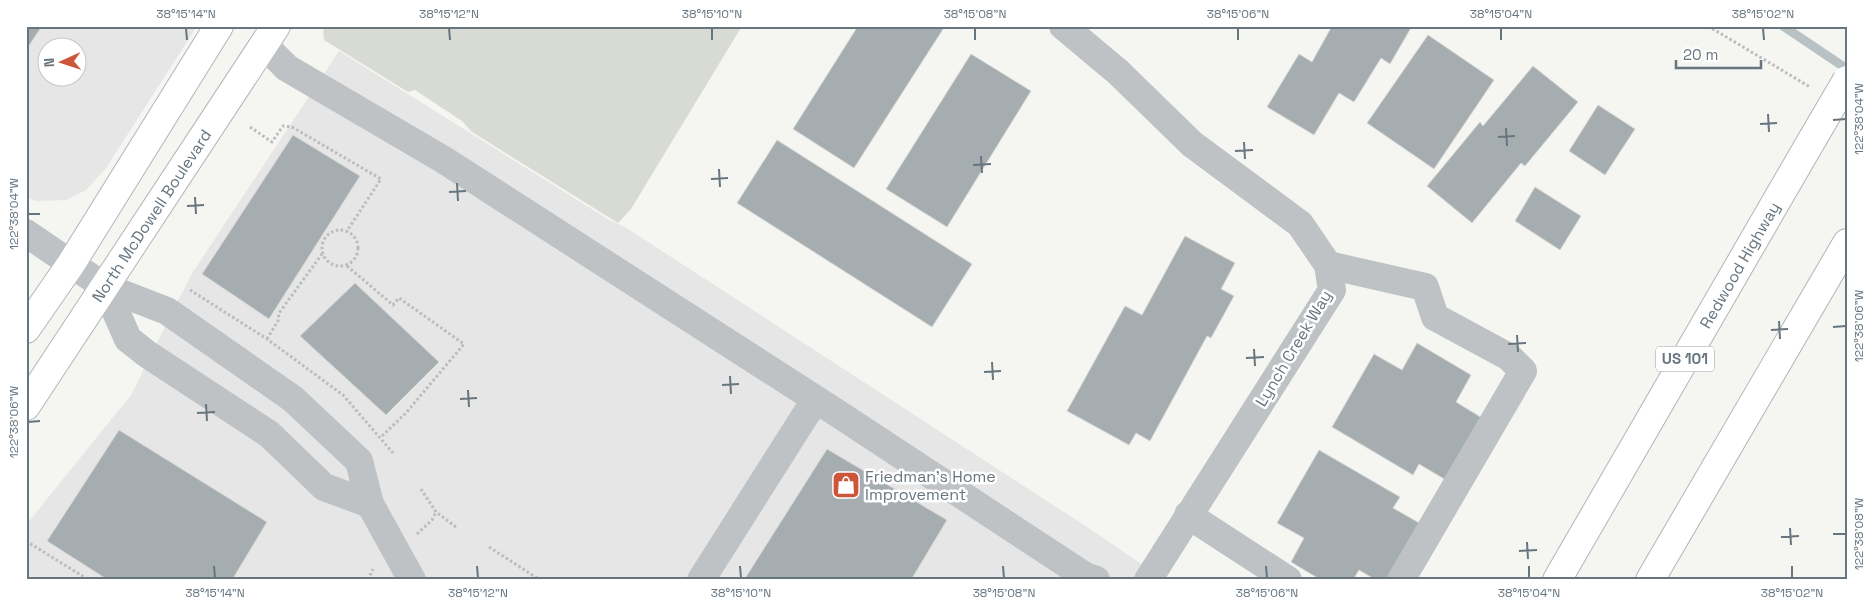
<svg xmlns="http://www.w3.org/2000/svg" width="1873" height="606" viewBox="0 0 1873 606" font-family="'Space Grotesk',sans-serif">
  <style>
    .built { fill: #e5e6e5; fill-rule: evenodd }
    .green { fill: #d7dbd3 }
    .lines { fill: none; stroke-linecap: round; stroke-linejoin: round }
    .stream { stroke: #b8c2c5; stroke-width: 9 }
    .building { fill: #a6adb1; stroke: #d6d6d4 }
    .major-casing { stroke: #b2b6b9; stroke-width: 30 }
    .highway-casing { stroke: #b1b5b7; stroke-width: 30 }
    .path { stroke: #babcbe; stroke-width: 3; stroke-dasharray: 2.5 2.5; stroke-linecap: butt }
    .minor { stroke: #bec2c5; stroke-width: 28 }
    .major { stroke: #fff; stroke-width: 28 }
    .highway { stroke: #fff; stroke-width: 28 }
    .highway-bridge-casing { stroke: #b1b5b7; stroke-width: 30; stroke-linecap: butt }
    .highway-bridge { stroke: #fff; stroke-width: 28 }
    .ticks { fill: none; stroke: #67757f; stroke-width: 2 }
    .labels { text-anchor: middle; stroke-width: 5; stroke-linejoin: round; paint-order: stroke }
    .shield { fill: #fff; stroke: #959ea5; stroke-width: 1 }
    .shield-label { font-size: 15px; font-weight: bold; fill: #67757f }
    .street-label { font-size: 16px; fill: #67757f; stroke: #fff }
    .poi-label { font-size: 16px; fill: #67757f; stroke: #fff; text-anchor: start }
    .neatline { fill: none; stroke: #67757f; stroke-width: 2 }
    .ticks-label { font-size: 12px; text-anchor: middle; fill: #67757f }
  </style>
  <rect width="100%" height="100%" fill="#f5f5f2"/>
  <g class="built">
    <path d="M26 26H197L106 168 86 190 66 200 35 201 26 196ZM48 48H78V78H48Z"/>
    <path d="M339 51 609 220 625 227 1090 529 1165 580H26V525L131 395 191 275Z"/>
  </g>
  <path class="green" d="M323 26H742L631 209 618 223 472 132 462 121 415 90 408 92 324 40Z"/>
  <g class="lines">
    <path class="stream" d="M1783 26 1847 69"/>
  </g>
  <g class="building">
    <path d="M26 26H42L26 50Z"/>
    <path d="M858 26H945L854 168 793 129Z"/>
    <path d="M1332 26H1412L1390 64 1381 58 1354 102 1339 93 1314 135 1267 107 1299 54 1312 62Z"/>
    <path d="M1428 35 1494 80 1434 169 1367 123Z"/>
    <path d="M971 54 1031 91 947 227 886 189Z"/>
    <path d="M1533 66 1578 102 1525 166 1521 163 1472 223 1427 186 1480 122 1483 126Z"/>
    <path d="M1598 105 1635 129 1605 175 1569 151Z"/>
    <path d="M293 135 360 176 269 319 202 274Z"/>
    <path d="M777 140 972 264 932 327 737 203Z"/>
    <path d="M1535 187 1581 216 1560 250 1515 221Z"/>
    <path d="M1185 236 1235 263 1221 289 1234 296 1211 338 1207 336 1150 441 1136 433 1129 445 1067 411 1125 306 1142 315Z"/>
    <path d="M355 283 439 362 386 415 300 336Z"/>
    <path d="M1417 343 1471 375 1456 402 1482 418 1446 480 1419 464 1413 475 1332 427 1374 354 1402 370Z"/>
    <path d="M119 430 267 522 232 580H108L47 541Z"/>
    <path d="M827 449 947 520 911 580H744Z"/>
    <path d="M1319 450 1400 497 1393 508 1421 524 1389 580H1376L1359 570 1353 580H1321L1291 562 1304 538 1277 523Z"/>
  </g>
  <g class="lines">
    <defs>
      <g id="major">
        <path d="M26 329 71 264 219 26"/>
        <path id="s1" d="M26 406 276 26"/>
      </g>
      <g id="highway">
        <path id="s2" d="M1557 580 1813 138"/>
        <path d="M1650 580 1847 243"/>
      </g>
    </defs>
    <use href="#major" class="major-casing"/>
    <use href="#highway" class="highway-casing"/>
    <g class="path">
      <path d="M1708 26 1810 87"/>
      <path d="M250 127 272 142 283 126 292 127 381 179 347 231"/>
      <circle cx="340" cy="248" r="18"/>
      <path d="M347 266 393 305 399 298 464 344 406 413 381 437"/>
      <path d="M190 290 267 339 343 395 393 453"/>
      <path d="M267 339 278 321 279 313 322 254"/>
      <path d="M421 489 436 512 456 527"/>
      <path d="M417 534 432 520 436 512"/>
      <path d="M26 541 89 580"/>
      <path d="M489 547 540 580"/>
      <path d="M368 580 373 569"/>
    </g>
    <g class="minor">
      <path d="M1063 26 1118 72 1192 144 1300 224 1328 265 1332 290 1148 580"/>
      <path d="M264 45 287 68 444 160 837 413 1085 576 1096 580"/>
      <path d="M26 233 105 287 167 311 293 399 359 461 370 504 412 580"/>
      <path d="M1328 265 1425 287 1435 317 1509 357 1523 371 1401 580"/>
      <path d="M105 287 128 339 147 354 269 434 324 487 370 504"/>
      <path d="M1188 515 1288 580"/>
      <path d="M701 580 815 400"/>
    </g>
    <use href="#major" class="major"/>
    <use href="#highway" class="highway"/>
    <defs>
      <path id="highway-bridge" d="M1813 138 1847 80"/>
    </defs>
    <use href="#highway-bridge" class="highway-bridge-casing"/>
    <use href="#highway-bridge" class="highway-bridge"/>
  </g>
  <path class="ticks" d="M186 28 187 40M449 28 450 40M712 28V40M975 28V40M1238 28V40M1501 28V40M1763 28 1764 40M1768 114 1769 132M1833 120 1846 119M1760 124 1777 123M1506 128 1507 146M1498 137 1515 136M1244 142 1245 159M1235 151 1253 150M981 156 982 173M973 165 991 164M719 169 720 187M711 179 728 178M457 183 458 201M449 192 466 191M195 197 196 214M187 206 204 205M28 214H40M1779 321 1780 339M1833 327 1846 326M1771 330 1788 329M1517 335 1518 352M1508 344 1526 343M1254 349 1255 366M1246 358 1264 357M992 362 993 380M984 372 1001 371M730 376 731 394M722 385 739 384M468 390 469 407M460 399 477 398M206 404 207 421M197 413 215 412M28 422 40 421M1790 528 1791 545M1833 534H1846M1781 537 1799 536M1527 542 1528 559M1519 551 1537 550M214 566 215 578M477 566 478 578M740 566 741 578M1003 566 1004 578M1266 566 1267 578M1529 566V578M1792 566V578"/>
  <defs>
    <symbol id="shop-square" viewBox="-11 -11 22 22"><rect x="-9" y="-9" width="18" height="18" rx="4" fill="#cd5539" stroke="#fff"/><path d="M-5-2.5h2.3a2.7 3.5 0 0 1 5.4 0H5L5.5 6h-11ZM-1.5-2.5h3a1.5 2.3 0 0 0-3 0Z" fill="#fff"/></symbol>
  </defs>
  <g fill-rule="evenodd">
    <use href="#shop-square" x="830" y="469" width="32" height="32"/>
  </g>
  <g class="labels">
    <rect class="shield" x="1656" y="346.5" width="58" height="25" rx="4"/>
    <g class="shield-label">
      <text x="1685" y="364">US 101</text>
    </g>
    <g class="street-label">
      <text dy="6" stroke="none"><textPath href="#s1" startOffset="228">North McDowell Boulevard</textPath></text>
      <text dy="6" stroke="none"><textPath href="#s2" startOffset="364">Redwood Highway</textPath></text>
      <text transform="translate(1293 348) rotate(-59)" y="6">Lynch Creek Way</text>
    </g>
    <g class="poi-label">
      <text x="865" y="482">Friedman's Home<tspan x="865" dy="18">Improvement</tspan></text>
    </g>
  </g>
  <rect width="1873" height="606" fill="none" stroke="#ffffff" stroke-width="55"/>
  <g transform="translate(62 62) rotate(267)"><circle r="24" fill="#ffffff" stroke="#c2c8cc"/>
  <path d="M0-4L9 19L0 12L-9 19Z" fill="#cd5539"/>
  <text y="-8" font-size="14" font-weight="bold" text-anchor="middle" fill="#67757f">N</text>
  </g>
  <path d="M1676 60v8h85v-8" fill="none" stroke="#67757f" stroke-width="2.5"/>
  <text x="1683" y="60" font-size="15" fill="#67757f" stroke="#ffffff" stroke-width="4" paint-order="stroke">20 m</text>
  <rect x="28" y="28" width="1818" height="550" class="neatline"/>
  <g class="ticks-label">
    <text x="186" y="18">38°15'14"N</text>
    <text x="449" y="18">38°15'12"N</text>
    <text x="712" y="18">38°15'10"N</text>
    <text x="975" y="18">38°15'08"N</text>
    <text x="1238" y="18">38°15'06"N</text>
    <text x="1501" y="18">38°15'04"N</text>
    <text x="1763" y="18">38°15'02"N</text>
    <text transform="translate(1859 119) rotate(-90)" y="4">122°38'04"W</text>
    <text transform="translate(14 214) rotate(-90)" y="4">122°38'04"W</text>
    <text transform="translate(1859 326) rotate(-90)" y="4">122°38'06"W</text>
    <text transform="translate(14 422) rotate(-90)" y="4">122°38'06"W</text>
    <text transform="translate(1859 534) rotate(-90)" y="4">122°38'08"W</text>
    <text x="215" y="597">38°15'14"N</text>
    <text x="478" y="597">38°15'12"N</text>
    <text x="741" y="597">38°15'10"N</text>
    <text x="1004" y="597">38°15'08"N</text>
    <text x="1267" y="597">38°15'06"N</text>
    <text x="1529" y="597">38°15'04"N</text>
    <text x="1792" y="597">38°15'02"N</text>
  </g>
</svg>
